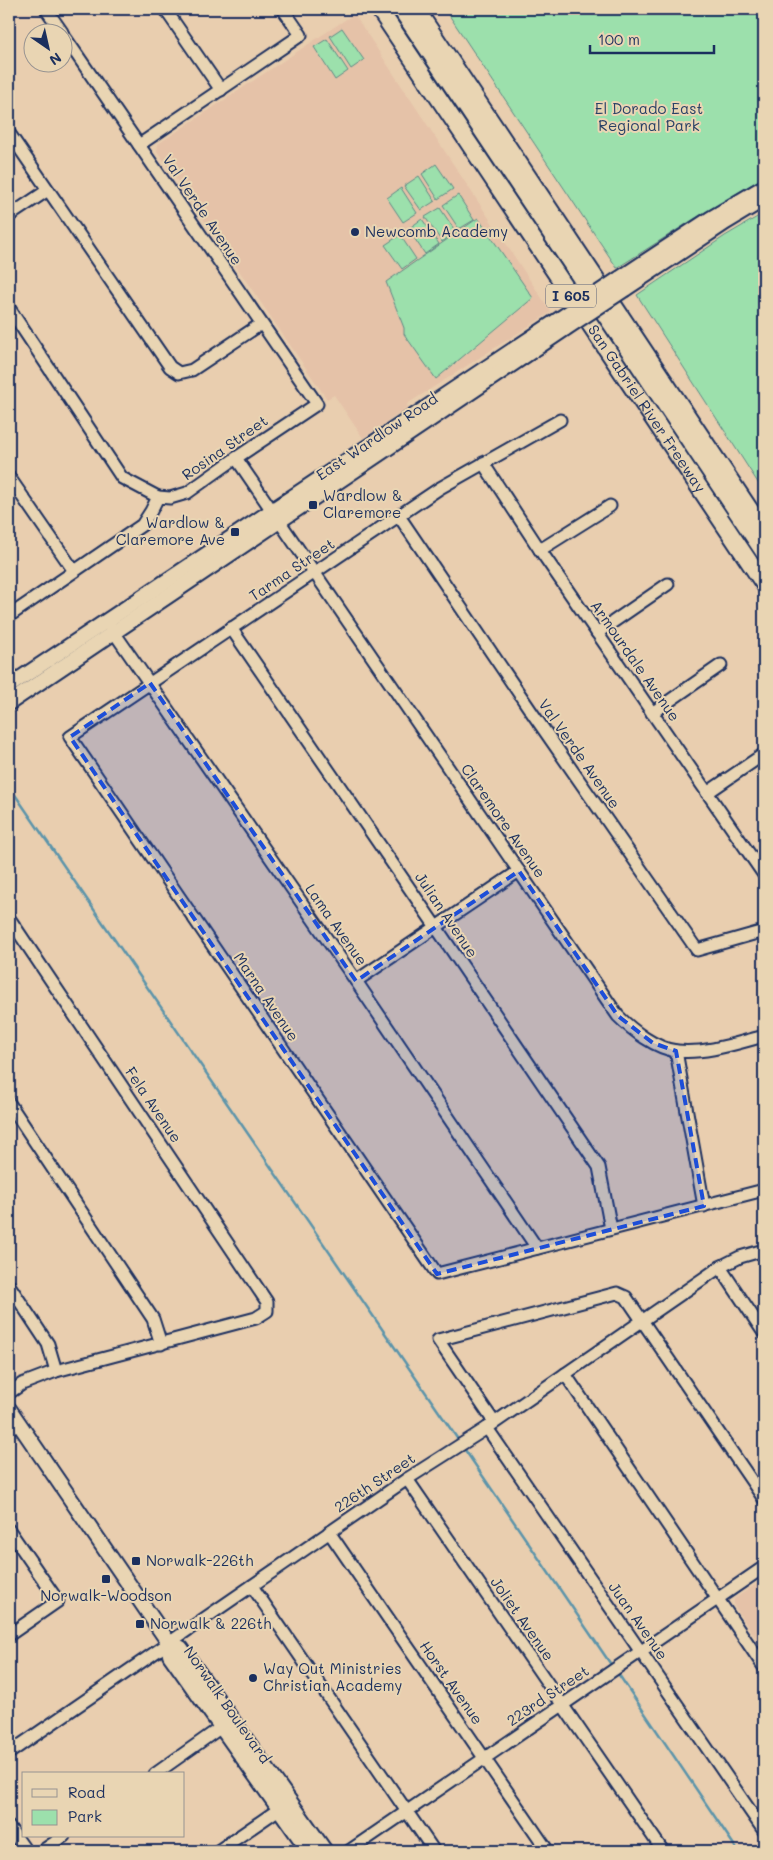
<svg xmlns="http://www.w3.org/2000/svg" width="773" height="1860" viewBox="0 0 773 1860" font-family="Mali,sans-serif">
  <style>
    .built { fill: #e5c2a8 }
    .green { fill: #9ce0ac; stroke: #5c8885 }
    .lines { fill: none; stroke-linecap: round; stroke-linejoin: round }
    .stream { stroke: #5b94aa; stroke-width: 2.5 }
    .minor-casing { stroke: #1b2f5e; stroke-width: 15 }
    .major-casing { stroke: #1b2f5e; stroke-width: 18 }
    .highway-casing { stroke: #1b2f5e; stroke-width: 20 }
    .minor { stroke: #e9d5b3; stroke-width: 11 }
    .major { stroke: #e9d5b3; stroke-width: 14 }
    .highway { stroke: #e9d5b3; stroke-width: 16 }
    .major-bridge-casing { stroke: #1b2f5e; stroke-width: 18; stroke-linecap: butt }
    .major-bridge { stroke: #e9d5b3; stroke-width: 14 }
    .marked { fill: #1d4ed8; fill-opacity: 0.2; stroke: #1d4ed8; stroke-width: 4; stroke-dasharray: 10 6; stroke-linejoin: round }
    .poi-dot { fill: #1b2f5e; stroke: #e9d5b3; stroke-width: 2 }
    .labels { text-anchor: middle; stroke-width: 4; stroke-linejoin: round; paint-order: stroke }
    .shield { fill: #e9d5b3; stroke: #596178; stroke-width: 1 }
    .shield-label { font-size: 14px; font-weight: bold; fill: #1b2f5e }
    .park-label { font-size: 15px; fill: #284166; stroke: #e9d5b3 }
    .street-label { font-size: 15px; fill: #1b2f5e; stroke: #e9d5b3 }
    .poi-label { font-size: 15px; fill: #1b2f5e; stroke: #e9d5b3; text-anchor: start }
  </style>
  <rect width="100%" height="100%" fill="#e9ceaf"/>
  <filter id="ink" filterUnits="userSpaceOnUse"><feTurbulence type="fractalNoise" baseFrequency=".02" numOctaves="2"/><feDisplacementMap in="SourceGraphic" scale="10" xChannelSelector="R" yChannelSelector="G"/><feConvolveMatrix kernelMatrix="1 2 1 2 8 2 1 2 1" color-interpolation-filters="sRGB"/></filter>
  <g filter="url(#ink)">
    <g class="built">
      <path d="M354 14 551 312 407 404 408 408 363 438 334 395 327 399 157 151 158 144Z"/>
      <path d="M764 1579V1650L734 1606V1599Z"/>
    </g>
    <g class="green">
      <path d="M445 9H764V177L694 219 617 268Z"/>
      <path d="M342 28 364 60 351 69 330 36Z"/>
      <path d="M327 39 348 71 335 80 314 47Z"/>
      <path d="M436 164 453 189 438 199 422 174Z"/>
      <path d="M419 176 435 201 421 210 404 186Z"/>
      <path d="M401 188 417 213 403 222 387 198Z"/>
      <path d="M458 195 474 220 459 229 443 205Z"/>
      <path d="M440 208 456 232 442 242 425 217Z"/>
      <path d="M764 213V492L637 295 725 236Z"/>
      <path d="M478 218 533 298 436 379 404 334V328L386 282Z"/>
      <path d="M422 219 439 244 425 254 408 229Z"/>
      <path d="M400 235 416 259 402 269 385 245Z"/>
    </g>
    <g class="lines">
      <g class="stream">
        <path d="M9 786 459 1441"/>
        <path d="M463 1447 612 1666"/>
        <path d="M617 1672 738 1851"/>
      </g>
      <defs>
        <g id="minor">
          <path d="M46 9 62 32"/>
          <path d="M165 9 221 90"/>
          <path d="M9 133 170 367 179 373 192 370 261 324"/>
          <path d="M139 145 301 35 283 9"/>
          <path d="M9 216 48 190"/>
          <path d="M9 308 122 478 158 497"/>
          <path d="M560 420 440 488 70 737 437 1274 764 1190"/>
          <path d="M236 458 618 1016C632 1030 656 1049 677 1051 706 1054 737 1043 764 1036"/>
          <path d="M483 463 540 550 764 875"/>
          <path d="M9 477 74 571"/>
          <path d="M399 516 535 717 697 950 764 931"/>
          <path d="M540 550 610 506"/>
          <path d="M9 616 142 525 151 511 158 497 170 498 187 493 236 458 317 404 62 33"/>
          <path d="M109 625 356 981 537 1248"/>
          <path d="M231 628 436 927 599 1167 611 1229"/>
          <path d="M597 633 668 584"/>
          <path d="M652 713 721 665"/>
          <path d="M707 793 764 754"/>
          <path d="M9 918 267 1302V1311L256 1318 56 1371 22 1384 9 1393"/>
          <path d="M356 981 519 871"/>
          <path d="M676 1051 704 1206"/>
          <path d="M9 1103 153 1319 161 1344"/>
          <path d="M720 1267 764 1333"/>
          <path d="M9 1285 48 1344 56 1371"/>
          <path d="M565 1374 764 1667"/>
          <path d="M494 1422 438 1340 617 1293 626 1297 764 1499"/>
          <path d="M487 1428 764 1831"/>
          <path d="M407 1479 663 1851"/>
          <path d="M9 1530 58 1601 9 1635"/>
          <path d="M329 1532 548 1851"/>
          <path d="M252 1586 434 1851"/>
          <path d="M9 1753 407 1479 487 1428 720 1267 740 1257 764 1250"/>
          <path d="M155 1774 227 1723"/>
          <path d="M9 1827 26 1851"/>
          <path d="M42 1851 64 1836"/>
          <path d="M218 1851 279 1809"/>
          <path d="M349 1851 764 1567"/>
        </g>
        <g id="major">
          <path d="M619 279 710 219 764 187"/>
          <path d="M625 289 726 222 764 199"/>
          <path d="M9 686 561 318"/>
          <path d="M9 703 566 328"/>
          <path d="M9 1409 169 1643 181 1648 325 1851"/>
          <path d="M169 1643 170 1655 309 1851"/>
        </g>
        <g id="highway">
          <path id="s1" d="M379 9 764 584"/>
          <path d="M401 9 764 552"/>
          <path d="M416 9 764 531"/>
        </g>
      </defs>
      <use href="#minor" class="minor-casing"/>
      <use href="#major" class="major-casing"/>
      <use href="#highway" class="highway-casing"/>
      <use href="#minor" class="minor"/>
      <use href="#major" class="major"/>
      <use href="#highway" class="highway"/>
      <defs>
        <g id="major-bridge">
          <path d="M561 318 619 279"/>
          <path d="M566 328 625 289"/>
        </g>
      </defs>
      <use href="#major-bridge" class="major-bridge-casing"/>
      <use href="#major-bridge" class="major-bridge"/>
    </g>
  </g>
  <path class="marked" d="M150 683 356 981 519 871 618 1016 653 1043 676 1051 704 1206 437 1274 70 737Z"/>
  <g class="poi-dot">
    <circle cx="355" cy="232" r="5"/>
    <rect x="308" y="500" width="10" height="10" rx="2.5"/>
    <rect x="230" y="527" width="10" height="10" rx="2.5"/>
    <rect x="131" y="1556" width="10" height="10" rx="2.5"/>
    <rect x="101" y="1574" width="10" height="10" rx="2.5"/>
    <rect x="135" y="1619" width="10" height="10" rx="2.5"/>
    <circle cx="253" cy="1678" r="5"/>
  </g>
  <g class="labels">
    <rect class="shield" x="546" y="284.5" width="50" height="23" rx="4"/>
    <g class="shield-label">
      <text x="571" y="301">I 605</text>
    </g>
    <g class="park-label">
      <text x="649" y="114">El Dorado East<tspan x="649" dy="17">Regional Park</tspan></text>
    </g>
    <g class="street-label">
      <text transform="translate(202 210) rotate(56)" y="5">Val Verde Avenue</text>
      <text dy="5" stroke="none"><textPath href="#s1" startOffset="481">San Gabriel River Freeway</textPath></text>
      <text transform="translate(377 437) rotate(-34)" y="5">East Wardlow Road</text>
      <text transform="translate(225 448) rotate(-35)" y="5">Rosina Street</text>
      <text transform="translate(292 570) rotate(-34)" y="5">Tarma Street</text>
      <text transform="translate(635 661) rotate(55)" y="5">Armourdale Avenue</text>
      <text transform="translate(579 754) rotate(55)" y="5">Val Verde Avenue</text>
      <text transform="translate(503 821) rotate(55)" y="5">Claremore Avenue</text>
      <text transform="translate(446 915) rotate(56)" y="5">Julian Avenue</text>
      <text transform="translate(336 925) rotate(55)" y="5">Lama Avenue</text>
      <text transform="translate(266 997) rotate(56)" y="5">Marna Avenue</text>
      <text transform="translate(153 1105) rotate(56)" y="5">Fela Avenue</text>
      <text transform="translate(375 1483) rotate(-34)" y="5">226th Street</text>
      <text transform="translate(522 1619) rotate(55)" y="5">Joliet Avenue</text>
      <text transform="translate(638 1621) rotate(55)" y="5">Juan Avenue</text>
      <text transform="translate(451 1683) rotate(55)" y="5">Horst Avenue</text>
      <text transform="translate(548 1696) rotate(-34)" y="5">223rd Street</text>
      <text transform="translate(227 1705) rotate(55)" y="5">Norwalk Boulevard</text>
    </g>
    <g class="poi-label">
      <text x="365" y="237">Newcomb Academy</text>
      <text x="323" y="501">Wardlow &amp;<tspan x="323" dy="17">Claremore</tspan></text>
      <text x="225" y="528" text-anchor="end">Wardlow &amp;<tspan x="225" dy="17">Claremore Ave</tspan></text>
      <text x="146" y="1566">Norwalk-226th</text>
      <text x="106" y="1601" text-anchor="middle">Norwalk-Woodson</text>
      <text x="150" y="1629">Norwalk &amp; 226th</text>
      <text x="263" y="1674">Way Out Ministries<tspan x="263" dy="17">Christian Academy</tspan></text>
    </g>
  </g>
  <rect width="773" height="1860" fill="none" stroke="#e9d5b3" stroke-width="30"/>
  <rect x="15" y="15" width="743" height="1830" fill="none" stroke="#1b2f5e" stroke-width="2" filter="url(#ink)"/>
  <rect x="22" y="1772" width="162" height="65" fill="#e9d5b3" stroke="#979391"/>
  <rect x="32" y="1789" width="25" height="8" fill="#e9d5b3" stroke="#979391"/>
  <text x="68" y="1798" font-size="15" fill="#1b2f5e">Road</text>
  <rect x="32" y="1810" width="25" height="15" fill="#9ce0ac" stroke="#979391"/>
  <text x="68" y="1822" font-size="15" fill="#1b2f5e">Park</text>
  <g transform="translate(48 48) rotate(146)"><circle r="24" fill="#e9d5b3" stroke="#979391"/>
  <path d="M0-4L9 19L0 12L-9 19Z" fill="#1b2f5e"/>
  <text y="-8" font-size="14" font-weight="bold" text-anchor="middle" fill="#1b2f5e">N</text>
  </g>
  <path d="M590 45v8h124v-8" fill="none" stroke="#1b2f5e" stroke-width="2.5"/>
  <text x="598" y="45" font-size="15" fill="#1b2f5e" stroke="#e9d5b3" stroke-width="4" paint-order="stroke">100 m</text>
</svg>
